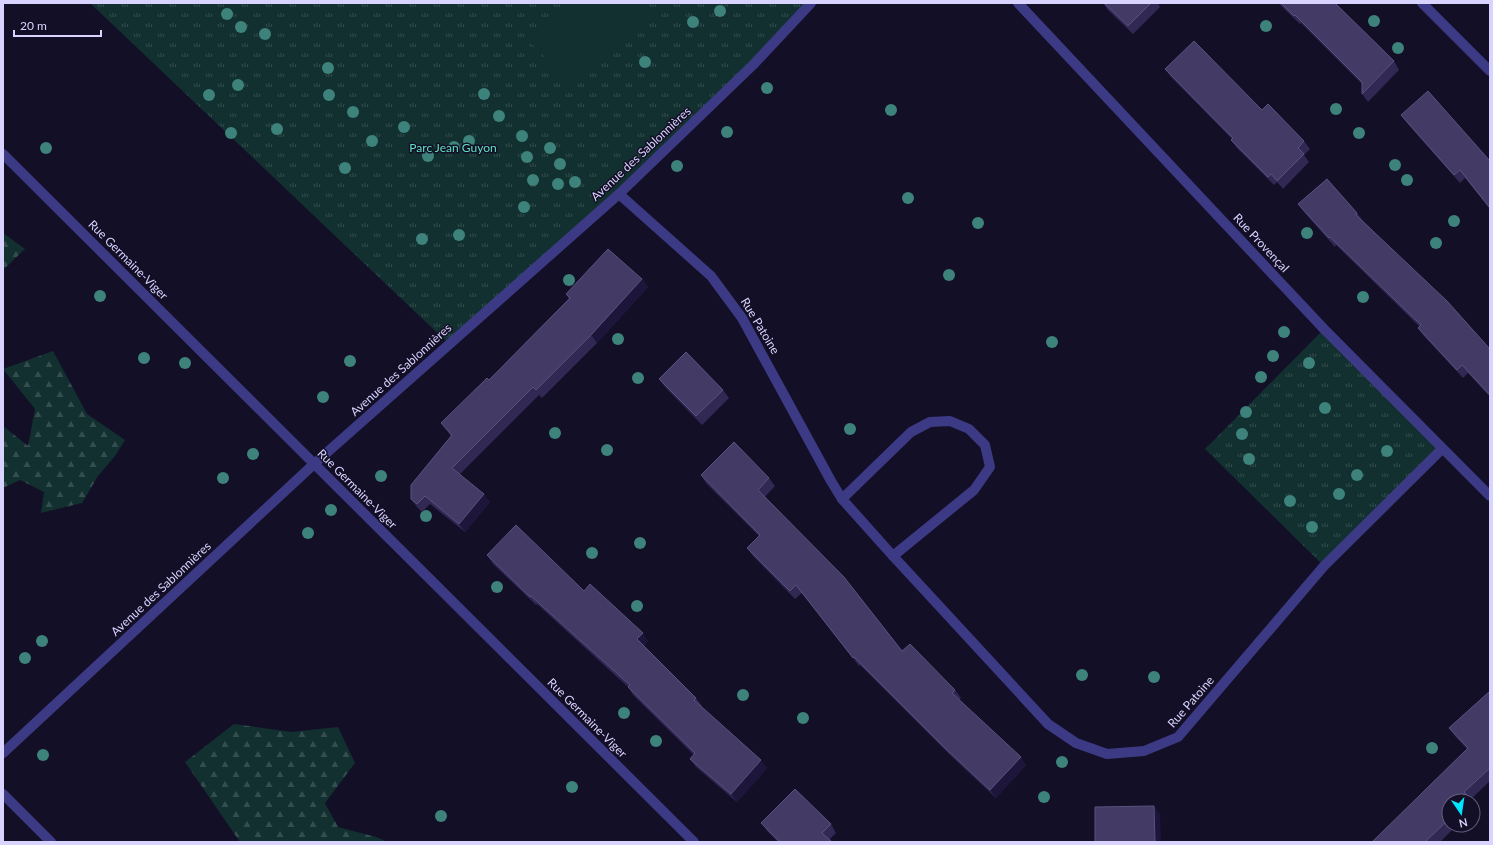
<svg xmlns="http://www.w3.org/2000/svg" width="1493" height="845" viewBox="0 0 1493 845" font-family="Lato,sans-serif">
  <style>
    .grass { fill: url(#grass-tufts) }
    .forest { fill: url(#forest-firs) }
    .pitch { fill: #12302f }
    .lines { fill: none; stroke-linecap: round; stroke-linejoin: round }
    .minor { stroke: #3d3a85; stroke-width: 10 }
    .tree { fill: #3d827b }
    .wall { fill: #312854 }
    .shaded-wall { fill: #1d163a }
    .building { fill: #433a66; stroke: #5a527e }
    .labels { text-anchor: middle; stroke-width: 3; stroke-linejoin: round; paint-order: stroke }
    .park-label { font-size: 12px; fill: #5fe0c0; stroke: #130f26 }
    .street-label { font-size: 12px; fill: #d9d4ff; stroke: #130f26 }
  </style>
  <defs>
    <pattern id="grass-tufts" width="24" height="20" patternUnits="userSpaceOnUse"><rect width="24" height="20" fill="#12302f"/><path d="M3 7l-1-3M5 7V3M7 7l1-3M15 17l-1-3M17 17v-4M19 17l1-3" fill="none" stroke="#344d4e"/></pattern>
    <pattern id="forest-firs" width="22" height="20" patternUnits="userSpaceOnUse"><rect width="22" height="20" fill="#12302f"/><path d="M5 1l3.5 6h-7zM16 11l3.5 6h-7z" fill="#344d4e"/></pattern>
  </defs>
  <rect width="100%" height="100%" fill="#130f26"/>
  <g class="grass">
    <path d="M90 3H811L753 65 449 344Z"/>
    <path d="M1324 329 1442 449 1324 566 1205 449Z"/>
  </g>
  <g class="forest">
    <path d="M3 233 25 249 3 270Z"/>
    <path d="M53 351 87 414 125 440 115 456 98 476 82 503 41 513 44 492 20 480 3 488V426L28 446 35 409 3 369Z"/>
    <path d="M234 724 291 732 338 727 355 763 325 803 338 827 376 837 388 842H240L185 762Z"/>
  </g>
  <path class="pitch" d="M564 3H637L648 14 575 87 528 40Z"/>
  <g class="lines">
    <g class="minor">
      <path d="M1018 3 1324 329 1490 496"/>
      <path d="M1422 3 1490 71"/>
      <path d="M3 154 694 842"/>
      <path d="M619 194 711 276 742 318 831 481 842 499 893 556 1048 724 1076 743 1107 754 1144 751 1178 737 1324 566 1442 449"/>
      <path d="M842 499 911 432 930 422 950 421 969 429 985 445 990 467 974 490 893 556"/>
      <path d="M3 753 314 464 619 194 753 65 811 3"/>
      <path d="M3 794 51 842"/>
    </g>
  </g>
  <g class="tree">
    <circle cx="720" cy="11" r="6"/>
    <circle cx="227" cy="14" r="6"/>
    <circle cx="1374" cy="21" r="6"/>
    <circle cx="693" cy="22" r="6"/>
    <circle cx="1266" cy="26" r="6"/>
    <circle cx="241" cy="27" r="6"/>
    <circle cx="265" cy="34" r="6"/>
    <circle cx="1398" cy="48" r="6"/>
    <circle cx="645" cy="62" r="6"/>
    <circle cx="328" cy="68" r="6"/>
    <circle cx="238" cy="85" r="6"/>
    <circle cx="767" cy="88" r="6"/>
    <circle cx="484" cy="94" r="6"/>
    <circle cx="209" cy="95" r="6"/>
    <circle cx="329" cy="95" r="6"/>
    <circle cx="1336" cy="109" r="6"/>
    <circle cx="891" cy="110" r="6"/>
    <circle cx="353" cy="112" r="6"/>
    <circle cx="499" cy="116" r="6"/>
    <circle cx="404" cy="127" r="6"/>
    <circle cx="277" cy="129" r="6"/>
    <circle cx="727" cy="132" r="6"/>
    <circle cx="231" cy="133" r="6"/>
    <circle cx="1359" cy="133" r="6"/>
    <circle cx="522" cy="136" r="6"/>
    <circle cx="372" cy="141" r="6"/>
    <circle cx="469" cy="141" r="6"/>
    <circle cx="454" cy="147" r="6"/>
    <circle cx="46" cy="148" r="6"/>
    <circle cx="550" cy="148" r="6"/>
    <circle cx="428" cy="156" r="6"/>
    <circle cx="527" cy="157" r="6"/>
    <circle cx="560" cy="164" r="6"/>
    <circle cx="1395" cy="165" r="6"/>
    <circle cx="677" cy="166" r="6"/>
    <circle cx="345" cy="168" r="6"/>
    <circle cx="533" cy="180" r="6"/>
    <circle cx="1407" cy="180" r="6"/>
    <circle cx="575" cy="182" r="6"/>
    <circle cx="558" cy="184" r="6"/>
    <circle cx="908" cy="198" r="6"/>
    <circle cx="524" cy="207" r="6"/>
    <circle cx="1454" cy="221" r="6"/>
    <circle cx="978" cy="223" r="6"/>
    <circle cx="1307" cy="233" r="6"/>
    <circle cx="459" cy="235" r="6"/>
    <circle cx="422" cy="239" r="6"/>
    <circle cx="1436" cy="243" r="6"/>
    <circle cx="949" cy="275" r="6"/>
    <circle cx="569" cy="280" r="6"/>
    <circle cx="100" cy="296" r="6"/>
    <circle cx="1363" cy="297" r="6"/>
    <circle cx="1284" cy="332" r="6"/>
    <circle cx="618" cy="339" r="6"/>
    <circle cx="1052" cy="342" r="6"/>
    <circle cx="1273" cy="356" r="6"/>
    <circle cx="144" cy="358" r="6"/>
    <circle cx="350" cy="361" r="6"/>
    <circle cx="185" cy="363" r="6"/>
    <circle cx="1309" cy="363" r="6"/>
    <circle cx="1261" cy="377" r="6"/>
    <circle cx="638" cy="378" r="6"/>
    <circle cx="323" cy="397" r="6"/>
    <circle cx="1325" cy="408" r="6"/>
    <circle cx="1246" cy="412" r="6"/>
    <circle cx="850" cy="429" r="6"/>
    <circle cx="555" cy="433" r="6"/>
    <circle cx="1242" cy="434" r="6"/>
    <circle cx="607" cy="450" r="6"/>
    <circle cx="1387" cy="451" r="6"/>
    <circle cx="253" cy="454" r="6"/>
    <circle cx="1249" cy="459" r="6"/>
    <circle cx="1357" cy="475" r="6"/>
    <circle cx="381" cy="476" r="6"/>
    <circle cx="223" cy="478" r="6"/>
    <circle cx="1339" cy="494" r="6"/>
    <circle cx="1290" cy="501" r="6"/>
    <circle cx="331" cy="510" r="6"/>
    <circle cx="426" cy="516" r="6"/>
    <circle cx="1312" cy="527" r="6"/>
    <circle cx="308" cy="533" r="6"/>
    <circle cx="640" cy="543" r="6"/>
    <circle cx="592" cy="553" r="6"/>
    <circle cx="497" cy="587" r="6"/>
    <circle cx="637" cy="606" r="6"/>
    <circle cx="42" cy="641" r="6"/>
    <circle cx="25" cy="658" r="6"/>
    <circle cx="1082" cy="675" r="6"/>
    <circle cx="1154" cy="677" r="6"/>
    <circle cx="743" cy="695" r="6"/>
    <circle cx="624" cy="713" r="6"/>
    <circle cx="803" cy="718" r="6"/>
    <circle cx="656" cy="741" r="6"/>
    <circle cx="1432" cy="748" r="6"/>
    <circle cx="43" cy="755" r="6"/>
    <circle cx="1062" cy="762" r="6"/>
    <circle cx="572" cy="787" r="6"/>
    <circle cx="1044" cy="797" r="6"/>
    <circle cx="441" cy="816" r="6"/>
  </g>
  <g class="wall">
    <path d="M1103 3H1158L1160 7 1133 34 1107 9Z"/>
    <path d="M1278 3H1335L1394 61 1399 70 1368 102 1362 94V84L1301 23 1300 24Z"/>
    <path d="M1165 69 1262 110 1304 141 1310 149 1304 155 1309 162 1283 189 1277 182 1274 185 1237 148 1231 140 1232 139 1171 77Z"/>
    <path d="M1401 115 1490 161V209L1465 178 1460 183 1407 123Z"/>
    <path d="M1298 204 1357 213 1363 221 1490 349V397L1468 373 1463 378 1424 336 1418 328 1419 326 1336 245 1335 247 1304 212Z"/>
    <path d="M642 279 648 287 597 343 542 398 539 395 460 474 490 502 465 532 430 504 422 512 417 507 411 499 451 436 447 431 441 423 489 380 569 299 566 294Z"/>
    <path d="M659 379 723 390 729 398 702 425 665 387Z"/>
    <path d="M701 475 769 478 775 486 765 497 902 651 955 690 961 698 959 700 1026 765 996 798 950 755 860 665 859 666 802 593 795 599 753 556 747 548 759 536 706 483Z"/>
    <path d="M487 555 584 591 648 641 644 646 696 698 702 706 701 707 767 768 737 802 696 767 690 759 694 755 633 695 628 687 537 604 536 605 493 564Z"/>
    <path d="M1490 691V781L1471 799 1472 801H1449V825H1457L1440 842H1372L1467 749 1455 736 1449 728Z"/>
    <path d="M1473 802 1476 807 1473 810Z"/>
    <path d="M761 823 831 824 836 833 830 839 832 842H778L767 831Z"/>
  </g>
  <g class="shaded-wall">
    <path d="M642 279 648 287 597 343 591 335Z"/>
    <path d="M484 494 490 502 465 532 459 524Z"/>
    <path d="M643 633 648 641 643 647 637 639Z"/>
    <path d="M1021 757 1026 765 996 798 990 790Z"/>
    <path d="M761 760 767 768 737 802 731 794Z"/>
    <path d="M1154 806 1160 814 1161 842H1155Z"/>
  </g>
  <g class="building">
    <path d="M1104 3H1151L1128 26Z"/>
    <path d="M1281 3H1335L1394 61 1362 94V82L1295 15 1294 16Z"/>
    <path d="M1194 41 1262 110 1268 104 1304 141 1298 148 1304 154 1277 181 1271 174 1268 177 1231 140 1233 138 1165 69Z"/>
    <path d="M1428 91 1490 161V208L1460 170 1454 175 1401 115Z"/>
    <path d="M1327 179 1357 213 1356 215 1447 301 1490 349V395L1462 365 1457 370 1418 328 1421 325 1330 237 1329 238 1298 204Z"/>
    <path d="M608 249 642 279 591 335 536 390 533 387 452 468 484 494 459 524 425 496 417 504 411 499V485L452 435 441 423 487 378 489 380 570 298 566 294Z"/>
    <path d="M686 352 723 390 696 416 659 379Z"/>
    <path d="M734 442 769 478 758 490 844 577 902 651 910 644 955 690 952 693 1021 757 990 790 944 747 854 657 853 658 796 585 790 591 747 548 760 535 701 475Z"/>
    <path d="M516 525 584 591 590 584 643 633 637 639 696 698 694 700 761 760 731 794 690 759 695 753 628 687 630 685 531 596 530 597 487 555Z"/>
    <path d="M1490 691V768L1464 792 1471 799 1468 801H1449V819L1425 842H1372L1468 748 1449 728Z"/>
    <path d="M795 789 831 824 822 833 832 842H780L761 823Z"/>
    <path d="M1154 806 1155 842H1095V807Z"/>
  </g>
  <g class="labels">
    <g class="park-label">
      <text x="453" y="152">Parc Jean Guyon</text>
    </g>
    <g class="street-label">
      <text transform="translate(641 154) rotate(-43)" y="4">Avenue des Sablonnières</text>
      <text transform="translate(1261 243) rotate(47)" y="4">Rue Provençal</text>
      <text transform="translate(128 260) rotate(45)" y="4">Rue Germaine-Viger</text>
      <text transform="translate(760 326) rotate(59)" y="4">Rue Patoine</text>
      <text transform="translate(401 370) rotate(-42)" y="4">Avenue des Sablonnières</text>
      <text transform="translate(357 489) rotate(45)" y="4">Rue Germaine-Viger</text>
      <text transform="translate(161 589) rotate(-43)" y="4">Avenue des Sablonnières</text>
      <text transform="translate(1191 702) rotate(-49)" y="4">Rue Patoine</text>
      <text transform="translate(587 718) rotate(45)" y="4">Rue Germaine-Viger</text>
    </g>
  </g>
  <rect width="1493" height="845" fill="none" stroke="#d9d4ff" stroke-width="8"/>
  <g transform="translate(1461 813) rotate(167)"><circle r="19" fill="#130f26" stroke="#625e7d"/>
  <path d="M0-3L7 15L0 10L-7 15Z" fill="#00e5ff"/>
  <text y="-6" font-size="11" font-weight="bold" text-anchor="middle" fill="#d9d4ff">N</text>
  </g>
  <path d="M14 30v6h87v-6" fill="none" stroke="#d9d4ff" stroke-width="2"/>
  <text x="20" y="30" font-size="12" fill="#d9d4ff" stroke="#130f26" stroke-width="3" paint-order="stroke">20 m</text>
</svg>
